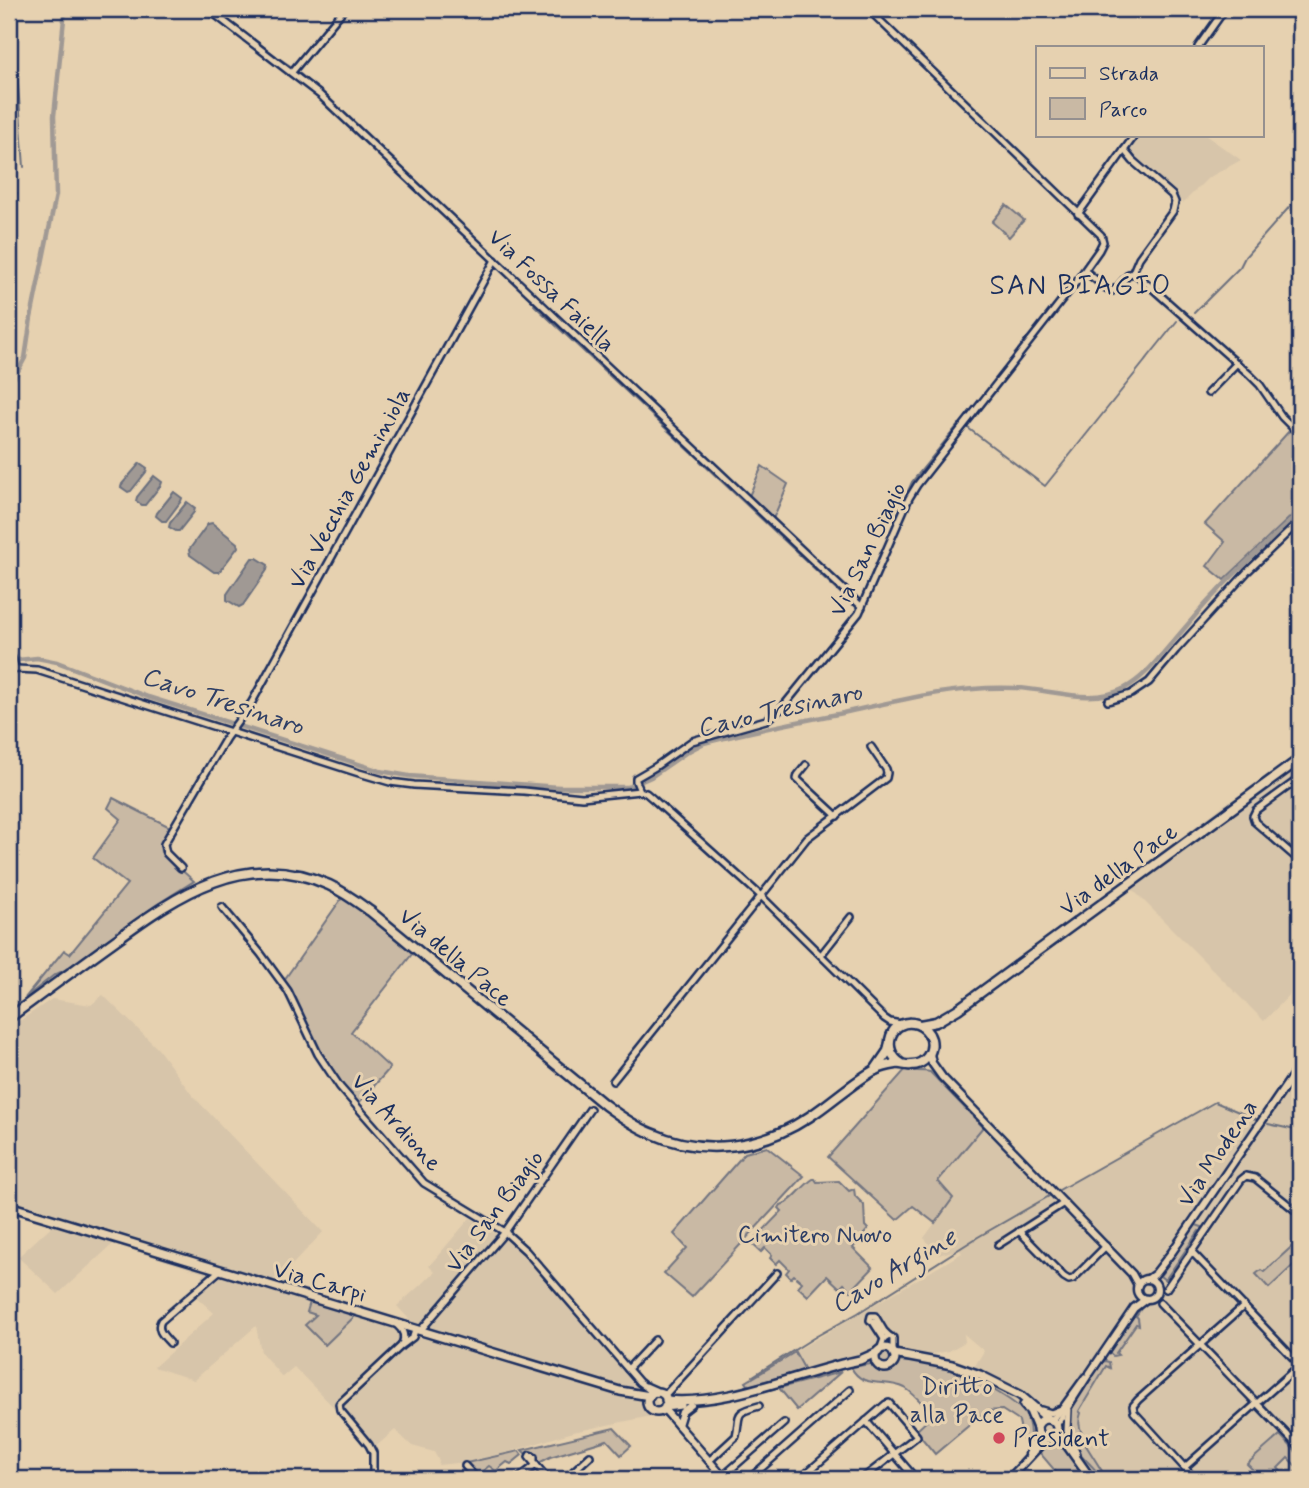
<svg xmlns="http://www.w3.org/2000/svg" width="1309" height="1488" viewBox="0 0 1309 1488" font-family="Mynerve,sans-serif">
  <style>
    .built { fill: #d7c5aa }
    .green { fill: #c9b9a4; stroke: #727481; stroke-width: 2 }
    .water { fill: #a09994; stroke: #6b6f7e; stroke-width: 2 }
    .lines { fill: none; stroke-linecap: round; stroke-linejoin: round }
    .stream { stroke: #6b6f7e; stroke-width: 2 }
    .canal { stroke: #a09994; stroke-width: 4.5 }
    .minor-casing { stroke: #1b2f5e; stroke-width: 10 }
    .tertiary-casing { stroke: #1b2f5e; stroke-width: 11 }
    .secondary-casing { stroke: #1b2f5e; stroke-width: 12 }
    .primary-casing { stroke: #1b2f5e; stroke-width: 13 }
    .minor { stroke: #e6d1b0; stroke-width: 5 }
    .tertiary { stroke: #e6d1b0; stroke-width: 6 }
    .secondary { stroke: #e6d1b0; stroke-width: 7 }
    .primary { stroke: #e6d1b0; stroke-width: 8 }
    .poi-dot { fill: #d1495b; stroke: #e6d1b0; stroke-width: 2.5 }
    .labels { text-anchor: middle; stroke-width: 6; stroke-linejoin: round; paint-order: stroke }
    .street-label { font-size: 24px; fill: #1b2f5e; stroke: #e6d1b0 }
    .park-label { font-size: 24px; fill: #2c3d65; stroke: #e6d1b0 }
    .poi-label { font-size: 24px; fill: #1b2f5e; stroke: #e6d1b0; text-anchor: start }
    .water-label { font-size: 26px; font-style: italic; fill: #2f3f66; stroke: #e6d1b0 }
    .quarter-label { font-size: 28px; letter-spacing: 2px; fill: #1b2f5e; stroke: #e6d1b0 }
  </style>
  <rect width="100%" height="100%" fill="#e6d1b0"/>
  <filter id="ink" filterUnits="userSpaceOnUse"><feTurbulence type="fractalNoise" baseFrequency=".0143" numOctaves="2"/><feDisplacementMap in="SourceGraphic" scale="14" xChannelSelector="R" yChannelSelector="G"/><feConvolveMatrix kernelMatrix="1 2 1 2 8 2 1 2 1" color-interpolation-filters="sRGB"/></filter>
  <g filter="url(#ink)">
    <g class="built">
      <path d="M1138 135H1205L1241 160 1208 178 1183 203 1129 153V148Z"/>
      <path d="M1300 757V984L1264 1021 1124 881 1225 804Z"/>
      <path d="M103 995 158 1049 192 1095 323 1232 292 1265 272 1281 294 1293 396 1324 409 1319 397 1306 435 1272 429 1266 470 1218 530 1255 657 1402 661 1414 573 1432 509 1452 467 1462 438 1465 439 1461 434 1452 412 1446 395 1430 374 1448 294 1367 282 1377 261 1352 256 1326 194 1380 154 1367 214 1313 193 1294 204 1273 113 1244 58 1294 18 1257 57 1221 9 1206V1028L52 999 91 1005Z"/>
      <path d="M1300 1066V1479H1093L1067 1442 1030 1424 1026 1414 970 1374 984 1351 964 1334 965 1342 949 1351 919 1357 897 1352 887 1346 879 1348 864 1356 807 1371 796 1351 962 1253 959 1249 939 1255 924 1238 953 1198 938 1181 983 1127 1053 1192 1196 1112 1217 1103 1264 1123Z"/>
    </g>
    <g class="green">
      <path d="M1006 205 1024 220 1009 237 992 222Z"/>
      <path d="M1290 430 1300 439V508L1224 580 1207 566 1225 542 1205 524Z"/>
      <path d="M762 466 788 484 773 519 749 496Z"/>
      <path d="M113 798 170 827 160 845 161 852 194 881 156 905 65 970 54 975 25 998 64 950 70 954 127 884 93 858 121 819 108 808Z"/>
      <path d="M344 895 416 949 351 1032 390 1068 357 1105 334 1079 282 983Z"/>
      <path d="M905 1070C914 1072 921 1070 930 1072L983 1127 938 1181 953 1198 935 1223 913 1206 897 1220 828 1157Z"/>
      <path d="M767 1147 804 1176 692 1297 664 1273 687 1248 674 1234 745 1153Z"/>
      <path d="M813 1179H815L817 1182 839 1181 849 1191 854 1189 855 1196 864 1205 865 1226 868 1229 853 1248 873 1268 851 1291 844 1284 840 1288 827 1276 808 1296 798 1287 802 1282 794 1275 791 1278 786 1273 789 1269 780 1260 776 1264 770 1258 772 1255 765 1248 761 1252 751 1243 782 1211 779 1208 781 1205C793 1202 802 1186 813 1179Z"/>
      <path d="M1196 1225 1202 1227V1232L1199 1231 1165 1280 1160 1276Z"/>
      <path d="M1298 1241 1300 1243V1259L1269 1288 1256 1274 1261 1270 1264 1272Z"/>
      <path d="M310 1302 356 1315 325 1345 305 1325 316 1315 307 1312Z"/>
      <path d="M1139 1306 1142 1307 1136 1316 1138 1318 1139 1325 1136 1324 1116 1353 1118 1355 1113 1356 1110 1353V1349Z"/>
      <path d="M886 1351 892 1355 893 1361C918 1362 946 1364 969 1374 979 1378 988 1386 997 1392 1018 1405 1031 1411 1030 1438L1023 1440 1019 1421 1002 1410 986 1411 935 1454 916 1431 933 1415C925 1407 915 1394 905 1388 886 1378 862 1390 851 1367L878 1363V1354Z"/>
      <path d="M795 1352 805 1370 749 1386 746 1382Z"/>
      <path d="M1105 1361 1109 1362 1110 1368 1106 1366 1079 1411 1081 1413C1078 1421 1079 1426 1082 1434L1080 1436 1107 1479H1102C1096 1469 1088 1463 1080 1453 1053 1419 1081 1393 1100 1363Z"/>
      <path d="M841 1372 797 1410 779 1388Z"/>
      <path d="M614 1428 631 1446 621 1455 607 1440 550 1457 539 1463 534 1452H528L526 1454 522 1450Z"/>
      <path d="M1280 1435 1300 1456V1466L1298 1468 1288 1458 1278 1468 1287 1479H1262L1247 1464Z"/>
      <path d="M1054 1441 1064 1445 1086 1479H1062L1039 1452 1044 1443Z"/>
      <path d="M519 1451 522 1455 511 1464 507 1462 496 1471 489 1466 478 1475 466 1463Z"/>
    </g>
    <g class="water">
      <path d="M140 463 147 468 146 472 131 491 128 492 121 487 122 484Z"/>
      <path d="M154 476 162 482 161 485 145 505H142L136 501 137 497Z"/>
      <path d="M174 492 182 498 181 501 166 521H162L156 516 157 513Z"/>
      <path d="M187 502 195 508 194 512 179 531H176L169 527 170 523Z"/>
      <path d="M212 523 237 543 238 547 219 572H214L190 555 189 550 208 524Z"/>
      <path d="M252 558H257L268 565 267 570 243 605 239 607 227 600V594Z"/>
    </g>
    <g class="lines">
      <g class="stream">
        <path d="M15 9 14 30 24 167"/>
        <path d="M214 9 276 56"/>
        <path d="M873 9 1032 164"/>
        <path d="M280 59 292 67"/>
        <path d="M297 71 366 134"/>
        <path d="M1036 168 1076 206"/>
        <path d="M9 210 17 193"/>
        <path d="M496 256 524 283"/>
        <path d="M528 287 616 370"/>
        <path d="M534 305 693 454"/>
        <path d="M1194 313 1240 267 1245 257 1300 195"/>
        <path d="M620 374 727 476"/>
        <path d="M968 428 1045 486 1177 321"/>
        <path d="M700 461 853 605"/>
        <path d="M894 523 912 482 959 424"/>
        <path d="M861 599 882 549"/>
        <path d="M1268 1124 1300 1131"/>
        <path d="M1059 1190 1215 1102 1258 1120"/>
        <path d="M753 1376 815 1337 858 1313 978 1237 1051 1195"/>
      </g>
      <g class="canal">
        <path d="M9 388 25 358 31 318 56 195 54 116 65 9"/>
        <path d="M9 661 37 658 57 662 148 697 180 707 380 771 409 776 559 787H628L651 777 687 752 704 743C750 731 797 722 843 713 900 700 958 685 1016 688 1051 689 1092 706 1125 688 1144 678 1157 660 1171 644 1186 627 1200 609 1216 593 1242 564 1272 539 1300 512"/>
      </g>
      <defs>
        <g id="minor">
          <path d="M208 9 320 95 862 607"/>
          <path d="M1198 47 1225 9"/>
          <path d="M292 72 344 9"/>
          <path d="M1124 150 1133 161 1172 195 1175 202 1173 211 1139 258 1133 272"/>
          <path d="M1078 214 1135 135"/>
          <path d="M1085 271 1106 288 1112 291 1118 287 1129 274 1135 273 1250 375 1260 385 1282 417 1300 435"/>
          <path d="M1208 393 1237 363"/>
          <path d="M9 650 16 669"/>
          <path d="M9 672 16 669 37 670 359 773 390 782 414 785 524 791 582 797 640 791"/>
          <path d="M1108 701 1131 694 1149 682 1176 650 1247 572 1300 521"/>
          <path d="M871 747 886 769 887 773 886 778 807 838 761 896 884 1018 890 1022 901 1024"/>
          <path d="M806 765 798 775 797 779 837 816"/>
          <path d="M1300 778 1256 810 1253 816 1255 822 1300 861"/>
          <path d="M181 868 166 853 164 844 226 738 252 702 495 260"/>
          <path d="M222 907 261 954 288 991 318 1054 340 1087 424 1183 505 1232 526 1251 639 1382 648 1389 652 1394"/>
          <path d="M821 955 851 917"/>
          <path d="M613 1081 761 896 653 799 646 793 640 791 636 781V778L655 767 692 741 766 720 781 709 859 613 909 498 917 485 1077 281 1099 250 1103 242 1101 235 868 9"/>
          <path d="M1019 1231 1064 1277 1069 1280 1073 1279 1106 1246"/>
          <path d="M998 1245 1064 1203"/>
          <path d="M1191 1251 1300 1365"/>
          <path d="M1166 1289 1241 1180 1246 1176 1255 1178 1300 1214"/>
          <path d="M1160 1303 1300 1448"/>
          <path d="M397 1325C403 1330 406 1336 402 1344"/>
          <path d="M420 1331 505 1232 590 1109"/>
          <path d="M884 1339 873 1322 870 1320 871 1316H875L884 1331 889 1336"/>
          <path d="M170 1343C164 1336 156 1330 161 1321L219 1271"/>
          <path d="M880 1350 884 1339 889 1336 893 1338V1353"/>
          <path d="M628 1369 655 1340"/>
          <path d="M646 1386 655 1390 657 1393"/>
          <path d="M664 1396 777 1273"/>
          <path d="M1041 1410 1051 1413 1061 1409"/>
          <path d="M1068 1410 1067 1431 1077 1454"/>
          <path d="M1051 1420 1059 1413 1085 1377"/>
          <path d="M866 1421 916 1479"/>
          <path d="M1056 1426 1090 1373"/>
          <path d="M709 1461 736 1436C741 1414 733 1413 759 1406"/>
          <path d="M534 1463V1457L530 1455 529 1457 548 1479"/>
          <path d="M465 1466 477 1479"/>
          <path d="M1185 1467 1300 1365"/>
          <path d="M722 1477 784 1423"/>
          <path d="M373 1479V1453L369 1445 340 1410 339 1404 401 1346 413 1337 415 1330"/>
          <path d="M518 1479 536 1465"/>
          <path d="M565 1479 590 1456"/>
          <path d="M749 1479 850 1390"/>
          <path d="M800 1479 886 1404 889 1403 917 1436 862 1479"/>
          <path d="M1195 1479 1134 1412 1133 1406 1138 1400 1244 1306"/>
          <path d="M1293 1479 1300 1473"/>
        </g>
        <g id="tertiary">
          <path d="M930 1054 932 1063 942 1077 1132 1274 1138 1285"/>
          <circle cx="1147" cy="1289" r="10"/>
          <path d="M1148 1279 1155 1274 1172 1252 1300 1065"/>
          <path d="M1090 1373 1134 1308 1146 1299"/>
          <path d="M664 1409 725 1479"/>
          <path d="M678 1425 682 1412 691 1405"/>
          <path d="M1029 1454 1038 1431"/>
          <path d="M1009 1479 1047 1438"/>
        </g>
        <g id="secondary">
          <path d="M9 1206 537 1366 620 1391 650 1396"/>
          <circle cx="885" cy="1358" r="10"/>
          <path d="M894 1354 952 1365 980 1375 1020 1395 1048 1419"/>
          <circle cx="657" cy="1402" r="10"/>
          <path d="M666 1400C729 1406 799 1372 860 1360L878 1352"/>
          <path d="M1024 1405 1030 1411 1037 1428"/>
          <path d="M665 1407 681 1405"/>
          <circle cx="1047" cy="1429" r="10"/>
          <path d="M1052 1437 1067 1445 1091 1479"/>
        </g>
        <g id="primary">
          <path d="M9 1018C43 993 78 967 113 942 177 895 247 847 329 885 344 892 356 901 370 911L605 1105C620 1116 634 1126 651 1133 704 1157 762 1148 809 1117 831 1103 853 1082 875 1070 881 1067 889 1065 896 1064 901 1063 906 1066 911 1065 925 1065 934 1052 931 1039 929 1032 923 1026 917 1024 891 1016 879 1050 902 1064"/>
          <path d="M920 1025 936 1022 958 1009 1300 759"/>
          <path d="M875 1070 888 1051 889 1046"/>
        </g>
      </defs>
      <use href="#minor" class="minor-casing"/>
      <use href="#tertiary" class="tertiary-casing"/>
      <use href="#secondary" class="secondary-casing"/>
      <use href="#primary" class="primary-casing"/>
      <use href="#minor" class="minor"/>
      <use href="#tertiary" class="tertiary"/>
      <use href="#secondary" class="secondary"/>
      <use href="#primary" class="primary"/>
    </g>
  </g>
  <circle class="poi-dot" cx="999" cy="1438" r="7"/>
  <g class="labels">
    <g class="street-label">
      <text transform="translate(552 290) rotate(44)" y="8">Via Fossa Faiella</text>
      <text transform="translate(349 488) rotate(-61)" y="8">Via Vecchia Geminiola</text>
      <text transform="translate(867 549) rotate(-64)" y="8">Via San Biagio</text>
      <text transform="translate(1118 869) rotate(-36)" y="8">Via della Pace</text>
      <text transform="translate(456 957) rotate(40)" y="8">Via della Pace</text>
      <text transform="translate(397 1122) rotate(48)" y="8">Via Ardione</text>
      <text transform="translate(1217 1153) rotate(-56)" y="8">Via Modena</text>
      <text transform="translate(494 1211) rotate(-53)" y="8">Via San Biagio</text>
      <text transform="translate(320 1281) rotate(16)" y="8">Via Carpi</text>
    </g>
    <g class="park-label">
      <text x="815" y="1242">Cimitero Nuovo</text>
      <text x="957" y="1394">Diritto<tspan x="957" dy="28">alla Pace</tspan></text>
    </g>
    <g class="poi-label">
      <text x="1013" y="1446">President</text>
    </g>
    <g class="water-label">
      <text transform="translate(223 700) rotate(18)" y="9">Cavo Tresinaro</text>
      <text transform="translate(779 709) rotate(-13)" y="9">Cavo Tresinaro</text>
      <text transform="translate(893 1270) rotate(-31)" y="9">Cavo Argine</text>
    </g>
    <g class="quarter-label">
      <text x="1081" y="294">SAN BIAGIO</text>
    </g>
  </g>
  <rect width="1309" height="1488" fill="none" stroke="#e6d1b0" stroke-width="35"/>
  <rect x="18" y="18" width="1274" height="1453" fill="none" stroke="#1b2f5e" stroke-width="2.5" filter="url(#ink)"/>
  <rect x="1036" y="46" width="228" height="91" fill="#e6d1b0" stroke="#95908f" stroke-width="2"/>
  <rect x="1050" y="68" width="35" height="10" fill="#e6d1b0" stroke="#95908f" stroke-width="2"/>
  <text x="1099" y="80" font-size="21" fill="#1b2f5e">Strada</text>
  <rect x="1050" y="98" width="35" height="21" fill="#c9b9a4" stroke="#95908f" stroke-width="2"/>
  <text x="1099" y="116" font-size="21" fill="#1b2f5e">Parco</text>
</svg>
